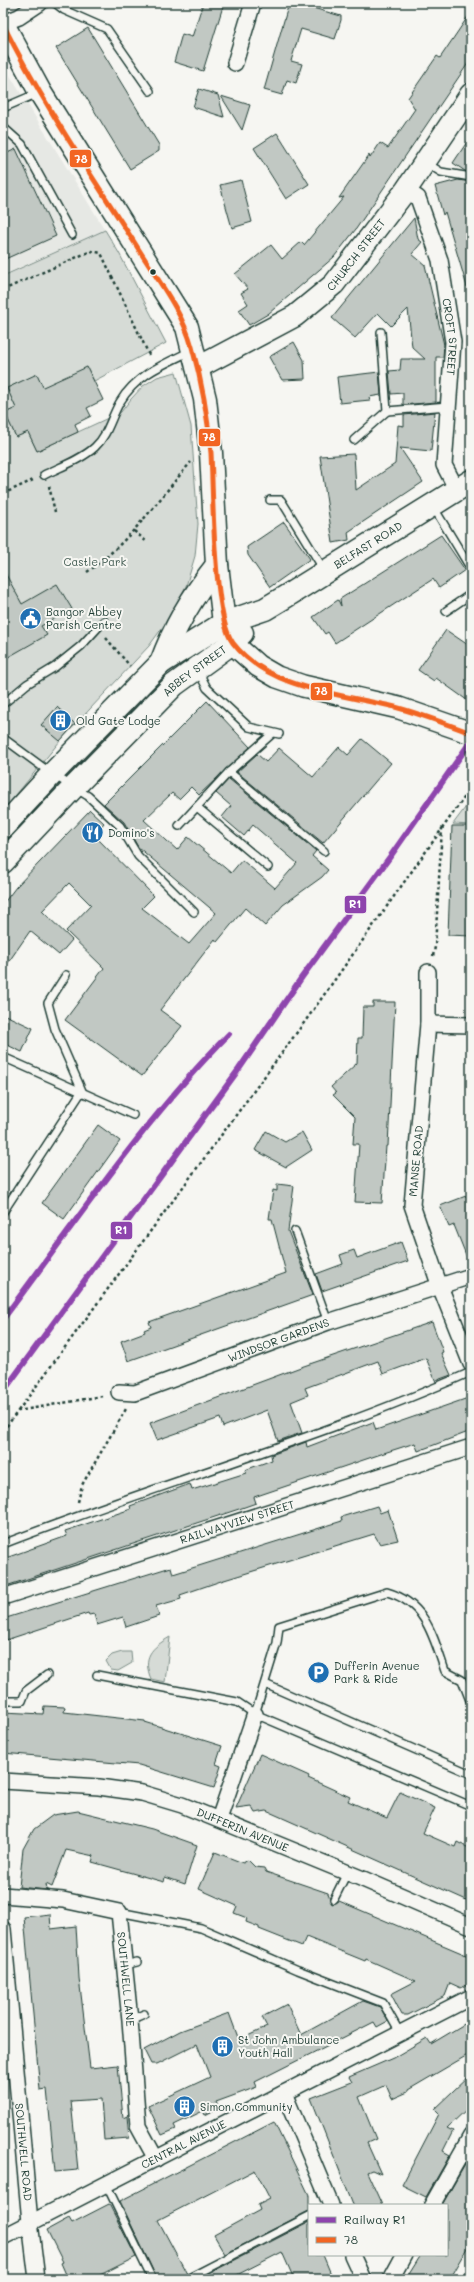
<svg xmlns="http://www.w3.org/2000/svg" width="474" height="2282" viewBox="0 0 474 2282" font-family="Mali,sans-serif">
  <style>
    .built { fill: #e6e8e4 }
    .green { fill: #d6dbd6; stroke: #7a8c85 }
    .building { fill: #c1c8c3; stroke: #1f3d34 }
    .lines { fill: none; stroke-linecap: round; stroke-linejoin: round }
    .lane-casing { stroke: #1f3d34; stroke-width: 10 }
    .street-casing { stroke: #1f3d34; stroke-width: 18 }
    .secondary-casing { stroke: #1f3d34; stroke-width: 24 }
    .primary-casing { stroke: #1f3d34; stroke-width: 25 }
    .path { stroke: #1f3d34; stroke-width: 2.5; stroke-dasharray: 3 3; stroke-linecap: butt }
    .lane { stroke: #f6f6f2; stroke-width: 7 }
    .street { stroke: #f6f6f2; stroke-width: 15 }
    .secondary { stroke: #f6f6f2; stroke-width: 21 }
    .primary { stroke: #f6f6f2; stroke-width: 22 }
    .bus-1-casing { stroke: #f6f6f2; stroke-width: 8 }
    .bus-1 { stroke: #f26522; stroke-width: 5 }
    .rail-1-casing { stroke: #f6f6f2; stroke-width: 9 }
    .rail-1 { stroke: #8e44ad; stroke-width: 6 }
    .bus-dot { fill: #1f3d34; stroke: #f6f6f2; stroke-width: 1.5 }
    .labels { text-anchor: middle; stroke-width: 4; stroke-linejoin: round; paint-order: stroke }
    .street-label { font-size: 11px; fill: #1f3d34; stroke: #f6f6f2 }
    .park-label { font-size: 11px; fill: #445d54; stroke: #f6f6f2 }
    .poi-label { font-size: 11px; fill: #1f3d34; stroke: #f6f6f2; text-anchor: start }
    .line-badge { stroke: #f6f6f2; stroke-width: 1.5 }
    .badge-label { font-size: 11px; text-anchor: middle; font-weight: bold; fill: #fff }
  </style>
  <rect width="100%" height="100%" fill="#f6f6f2"/>
  <filter id="ink" filterUnits="userSpaceOnUse"><feTurbulence type="fractalNoise" baseFrequency=".025" numOctaves="2"/><feDisplacementMap in="SourceGraphic" scale="8" xChannelSelector="R" yChannelSelector="G"/><feConvolveMatrix kernelMatrix="1 2 1 2 8 2 1 2 1" color-interpolation-filters="sRGB"/></filter>
  <g filter="url(#ink)">
    <path class="built" d="M9 74 105 230 3 275V76Z"/>
    <g class="green">
      <path d="M105 230 119 253 166 343 94 381 87 367 44 390 37 375 7 388 16 408 5 413 16 437 28 432 37 451 121 412 131 399 143 386 157 377 176 372 191 426 198 524 195 556 186 586 170 617 149 646 60 741 3 811V276Z"/>
      <path d="M471 800V825L453 824Z"/>
      <path d="M170 1637 165 1682 151 1679C142 1657 151 1648 170 1637Z"/>
      <path d="M122 1652H131L132 1663 118 1671 111 1670 106 1661 112 1655Z"/>
    </g>
    <g class="building">
      <path d="M203 3H224L203 71 174 62 182 34 192 37Z"/>
      <path d="M289 3H307L306 6 341 16V20L335 39 301 29 291 61 302 64 296 83 287 80 282 95 264 90Z"/>
      <path d="M471 12V59L356 229 334 257 268 314 249 325 239 310 248 304 241 293 248 289 235 274 271 245 282 259 301 242 304 245 344 197 339 198 369 155 370 158 380 143 388 148 415 109 408 98 437 56 440 58Z"/>
      <path d="M88 28 159 145V151L130 169 56 48Z"/>
      <path d="M199 89 218 95 224 117 193 107Z"/>
      <path d="M221 96 250 105 242 130Z"/>
      <path d="M277 133 309 184 286 199 254 148Z"/>
      <path d="M471 136V172L465 171 453 163Z"/>
      <path d="M16 149 56 236 3 260V155Z"/>
      <path d="M241 180 252 222 232 228 220 185Z"/>
      <path d="M458 180 471 182V287H467L445 212 443 215 435 186Z"/>
      <path d="M414 218 418 239 422 242 412 254 425 265 444 345 443 357H436V402L403 405V393L391 394 389 371 400 370 401 359H425L412 347 408 309 391 326 378 313 355 338 332 318Z"/>
      <path d="M294 342 304 360 305 379 282 380 269 357Z"/>
      <path d="M87 367 103 400 87 408 91 416 75 424 78 432 37 451 28 432 16 437 5 413 16 408 7 388 37 374 43 387Z"/>
      <path d="M379 372 381 395 369 397 370 400 340 403 337 377Z"/>
      <path d="M435 412 431 451 400 448 423 482 348 532 349 540 333 543 320 456 354 454 356 490 395 464 398 425 404 426V415Z"/>
      <path d="M284 522 310 559 270 587 248 555 247 547Z"/>
      <path d="M441 535 465 570 439 588 433 579 335 643 328 632 325 634 313 617 338 600 341 606 340 599Z"/>
      <path d="M3 569 22 604 57 584 72 609 41 626 47 635 3 660Z"/>
      <path d="M446 630 471 647V703L436 678 434 681 418 670Z"/>
      <path d="M207 701 250 747 199 795 191 787 179 799 172 793 144 820 177 850 188 837 231 873 242 860 275 888 297 863 253 825 244 836 222 817 231 806 216 793 229 779 316 851 312 856 328 870 322 877 283 905 265 926 245 908 217 942 215 939 160 1010 182 1026 142 1076 65 1020 104 968 66 931 91 905 69 883 42 911 72 940 59 955 30 931 3 970V904L16 887 90 810 104 823 94 835 154 896 142 908 189 944 216 913 138 847 124 822 104 804Z"/>
      <path d="M57 707 75 724 60 741 41 725Z"/>
      <path d="M362 739 391 763 323 843 237 772 257 754 266 762 279 748 313 777 339 747 348 755Z"/>
      <path d="M452 826H471V936L448 935Z"/>
      <path d="M373 1002H395L388 1146H386L382 1203 355 1202 359 1144H353L355 1117 333 1095 336 1093 331 1087 357 1063 358 1038H362L363 1007H373Z"/>
      <path d="M3 1014 33 1028 22 1052 3 1043Z"/>
      <path d="M98 1125 120 1141 64 1219 42 1203Z"/>
      <path d="M266 1131 285 1142 302 1132 312 1150 286 1167 255 1150Z"/>
      <path d="M277 1184 294 1186 288 1231 313 1295 128 1361 121 1341 145 1332 144 1330 151 1327 149 1322 286 1273 272 1219H269L273 1190 277 1191Z"/>
      <path d="M471 1194V1265H470L454 1225 449 1227 440 1206Z"/>
      <path d="M401 1242 408 1261 322 1291 316 1274 343 1264 340 1255 354 1250 357 1258Z"/>
      <path d="M432 1322 443 1352 441 1353 451 1375 440 1379 436 1382 426 1358 383 1374 378 1361 305 1388 308 1395 291 1402 302 1433 295 1435 278 1441 267 1410 223 1427 220 1418 157 1440 150 1423 298 1368Z"/>
      <path d="M471 1397V1431L418 1451 415 1443 387 1452 254 1497 256 1503 239 1509 3 1587V1559L67 1536 65 1531 131 1509 130 1506 190 1484 192 1490 246 1473 245 1470 272 1460 271 1455 306 1442 307 1447 373 1422 376 1430Z"/>
      <path d="M377 1506 380 1513 388 1510 398 1540 380 1544 374 1534 221 1581 180 1595 181 1599 156 1606 159 1616 126 1627 123 1617 97 1625 94 1614 89 1615 88 1613 3 1641V1619L171 1567 173 1574 342 1521 341 1517Z"/>
      <path d="M44 1706 65 1707 64 1712 145 1721V1722L222 1746 216 1764 221 1766 214 1788 139 1765 3 1753V1712L43 1714Z"/>
      <path d="M260 1754 307 1775 309 1776 308 1778 350 1797 348 1801 387 1818 400 1792 435 1808 423 1833 455 1847 457 1842 471 1849V1902L267 1811 255 1813 251 1806 236 1808Z"/>
      <path d="M78 1811 152 1829 197 1845 185 1884 165 1877 164 1882 92 1862 94 1856 66 1850 52 1887 46 1884 47 1890 19 1887 23 1849 34 1829 53 1815Z"/>
      <path d="M215 1852 243 1863 248 1860 255 1867 264 1868 266 1872 328 1893 332 1904 339 1901 471 1957V1983L461 1988 450 1983 445 1996 408 2015H402L391 1994 416 1981 366 1959 365 1961 306 1937 302 1946 259 1929V1927L246 1922 247 1918 234 1913 237 1906 199 1889Z"/>
      <path d="M50 1914 51 1929 76 1926 79 1978 90 2068 118 2065 123 2118 127 2116 129 2138 104 2140 101 2099 71 2101 78 2170 55 2172 47 2089 40 2090 24 1917Z"/>
      <path d="M363 2001 380 2007 388 2021 377 2027 374 2022 255 2082 257 2087 216 2102 219 2108 205 2115 203 2111 174 2125 176 2129 162 2135 148 2106 210 2077 197 2044 157 2064H151L144 2050 180 2031 229 2013 239 2040 267 2027 262 2017 287 2004 301 2035Z"/>
      <path d="M471 2020V2053L408 2090V2092L392 2099 386 2085 359 2097 376 2139 367 2143 381 2174 372 2170 367 2172 382 2205H353L311 2098 352 2082 349 2077 393 2058 427 2038 431 2044Z"/>
      <path d="M471 2074V2105L447 2128 453 2131 443 2151 450 2155 426 2197 402 2185 439 2114 434 2109Z"/>
      <path d="M274 2122 309 2195V2211L225 2254 214 2235 260 2210 258 2205 270 2199 255 2170 158 2220 187 2274 182 2279H157L120 2201Z"/>
      <path d="M466 2163 471 2165V2241L449 2279H406L421 2255H447V2205H442Z"/>
      <path d="M109 2204 136 2257 92 2279H68L61 2263 63 2262 47 2230 69 2218 72 2223Z"/>
      <path d="M309 2222V2255H323L333 2279H294L282 2252 229 2279H198Z"/>
    </g>
    <g class="lines">
      <defs>
        <g id="lane">
          <path d="M55 3 64 10 107 29 150 91"/>
          <path d="M3 108 38 93"/>
          <path d="M3 127 22 144 72 235"/>
          <path d="M426 163 441 172 471 177"/>
          <path d="M387 411 448 406"/>
          <path d="M354 440 387 411 381 332"/>
          <path d="M44 475C60 467 81 460 95 447 108 435 111 417 120 402 136 375 164 364 191 351"/>
          <path d="M270 500H281L324 570"/>
          <path d="M434 508 471 569"/>
          <path d="M446 611 471 594"/>
          <path d="M198 671 207 688 249 727 279 734"/>
          <path d="M3 704 27 684 55 667 81 646 104 621"/>
          <path d="M3 738 52 774 88 796 120 826 138 856 194 912"/>
          <path d="M229 772 324 851"/>
          <path d="M197 807 268 867"/>
          <path d="M179 826 229 772 272 734"/>
          <path d="M3 1057 133 1115"/>
          <path d="M3 1212 82 1091 55 1029 48 1003 66 975"/>
          <path d="M295 1231 328 1322"/>
          <path d="M3 1544C158 1484 319 1439 471 1372"/>
          <path d="M97 1675 237 1702 255 1714 471 1806"/>
          <path d="M265 1684 471 1774"/>
          <path d="M3 1701H22L26 1691 47 1675"/>
          <path d="M255 1714 277 1643 279 1626 387 1592C426 1603 433 1636 445 1671L462 1680 471 1703"/>
          <path d="M334 1899 347 1873"/>
          <path d="M119 1912 201 1928 298 1970 383 2003 400 2033"/>
          <path d="M125 1965 137 1962"/>
          <path d="M130 2020 144 2014"/>
          <path d="M106 2184 152 2279"/>
          <path d="M187 2279 309 2216"/>
        </g>
        <g id="street">
          <path d="M3 23 19 17 40 3"/>
          <path d="M235 63 253 3"/>
          <path id="s1" d="M406 190 418 198 440 260 453 342 444 465 457 490"/>
          <path d="M428 972V1024L412 1205 439 1284 471 1364"/>
          <path d="M428 1024 471 1025"/>
          <path id="s2" d="M119 1392 135 1393 328 1322 471 1276"/>
          <path id="s3" d="M3 1597 471 1447"/>
          <path id="s4" d="M3 1781 99 1787 142 1793 182 1805 363 1879 471 1926"/>
          <path d="M219 1819 255 1714"/>
          <path id="s5" d="M3 1895 63 1900 119 1912 130 2020 138 2126 156 2159"/>
          <path id="s6" d="M3 1929 30 2222 37 2279"/>
          <path d="M284 2093 331 2205"/>
          <path d="M432 2205 471 2136"/>
          <path id="s7" d="M3 2237 471 1997"/>
          <path d="M352 2255 363 2279"/>
          <path d="M391 2279 404 2255"/>
        </g>
        <g id="secondary">
          <path id="s8" d="M197 368 295 316 334 284 406 190 471 94"/>
          <path d="M232 643 258 666 277 677 303 686 399 708 471 733"/>
        </g>
        <g id="primary">
          <path d="M3 24 40 92 187 327 205 399 211 453 217 565 224 623 232 643"/>
          <path d="M161 663C174 627 193 595 217 565"/>
          <path id="s9" d="M3 827 52 774 161 663 224 623 265 609 285 597 471 481"/>
          <path id="s10" d="M3 862 73 788 174 685 232 643 242 633"/>
        </g>
      </defs>
      <use href="#lane" class="lane-casing"/>
      <use href="#street" class="street-casing"/>
      <use href="#secondary" class="secondary-casing"/>
      <use href="#primary" class="primary-casing"/>
      <g class="path">
        <path d="M3 290 84 254 92 251 101 253 150 357"/>
        <path d="M49 486 55 512"/>
        <path d="M3 494 33 480"/>
        <path d="M134 531 147 542"/>
        <path d="M87 572C130 542 158 500 191 462"/>
        <path d="M106 638 130 666"/>
        <path d="M433 956 435 947 442 828"/>
        <path d="M18 1411 309 1016 471 788"/>
        <path d="M3 1431 18 1411 102 1396"/>
        <path d="M78 1502 82 1485 126 1409"/>
      </g>
      <use href="#lane" class="lane"/>
      <use href="#street" class="street"/>
      <use href="#secondary" class="secondary"/>
      <use href="#primary" class="primary"/>
      <defs>
        <path id="bus-1" d="M3 24C41 101 90 173 136 245 156 278 182 310 192 347 202 382 208 418 211 453 213 490 213 618 233 643 269 690 342 694 395 707 421 714 446 724 471 733"/>
      </defs>
      <use href="#bus-1" class="bus-1-casing"/>
      <use href="#bus-1" class="bus-1"/>
      <defs>
        <g id="rail-1">
          <path d="M3 1319C76 1222 144 1120 229 1034"/>
          <path d="M3 1392 239 1069 302 977 392 854 471 741"/>
        </g>
      </defs>
      <use href="#rail-1" class="rail-1-casing"/>
      <use href="#rail-1" class="rail-1"/>
    </g>
  </g>
  <defs>
    <symbol id="civic-disc" viewBox="-11 -11 22 22"><circle r="9.5" fill="#1f6fb2" stroke="#f6f6f2"/><path d="M-.6-6.5H3V-4.5H.6V-3L4-1V1h2V6H-6V1h2V-1L-.6-3ZM-1.2 2.5V6h2.4V2.5Z" fill="#fff"/></symbol>
    <symbol id="building-disc" viewBox="-11 -11 22 22"><circle r="9.5" fill="#1f6fb2" stroke="#f6f6f2"/><path d="M-4-6H4V6H1V3H-1V6H-4ZM-2.5-4.3h1.7v1.8h-1.7ZM.8-4.3h1.7v1.8H.8ZM-2.5-1h1.7V.8h-1.7ZM.8-1h1.7V.8H.8Z" fill="#fff"/></symbol>
    <symbol id="restaurant-disc" viewBox="-11 -11 22 22"><circle r="9.5" fill="#1f6fb2" stroke="#f6f6f2"/><path d="M-5-6h1v4h1v-4h1v4h1v-4h1v5L-1.5 .5V6h-2V.5L-5-1ZM5-6V6H3V1.5H1.5Q1.5-4 5-6Z" fill="#fff"/></symbol>
    <symbol id="parking-disc" viewBox="-11 -11 22 22"><circle r="9.5" fill="#1f6fb2" stroke="#f6f6f2"/><path d="M-3.5-5.5H1a3.5 3.5 0 0 1 0 7H-1V5.5H-3.5ZM-1-3.4V-.6H.8a1.4 1.4 0 0 0 0-2.8Z" fill="#fff"/></symbol>
  </defs>
  <g fill-rule="evenodd">
    <use href="#civic-disc" x="18" y="606" width="25" height="25"/>
    <use href="#building-disc" x="48" y="708" width="25" height="25"/>
    <use href="#restaurant-disc" x="80" y="820" width="25" height="25"/>
    <use href="#parking-disc" x="306" y="1660" width="25" height="25"/>
    <use href="#building-disc" x="210" y="2034" width="25" height="25"/>
    <use href="#building-disc" x="172" y="2094" width="25" height="25"/>
  </g>
  <circle class="bus-dot" cx="153" cy="272" r="3.5"/>
  <g class="labels">
    <g class="street-label">
      <text dy="4" stroke="none"><textPath href="#s8" startOffset="198">CHURCH STREET</textPath></text>
      <text dy="4" stroke="none"><textPath href="#s1" startOffset="158">CROFT STREET</textPath></text>
      <text dy="4" stroke="none"><textPath href="#s9" startOffset="467">BELFAST ROAD</textPath></text>
      <text dy="4" stroke="none"><textPath href="#s10" startOffset="271">ABBEY STREET</textPath></text>
      <text transform="translate(416 1161) rotate(-85)" y="4">MANSE ROAD</text>
      <text dy="4" stroke="none"><textPath href="#s2" startOffset="169">WINDSOR GARDENS</textPath></text>
      <text dy="4" stroke="none"><textPath href="#s3" startOffset="246">RAILWAYVIEW STREET</textPath></text>
      <text dy="4" stroke="none"><textPath href="#s4" startOffset="247">DUFFERIN AVENUE</textPath></text>
      <text dy="4" stroke="none"><textPath href="#s5" startOffset="185">SOUTHWELL LANE</textPath></text>
      <text dy="4" stroke="none"><textPath href="#s7" startOffset="203">CENTRAL AVENUE</textPath></text>
      <text dy="4" stroke="none"><textPath href="#s6" startOffset="224">SOUTHWELL ROAD</textPath></text>
    </g>
    <g class="park-label">
      <text x="95" y="566">Castle Park</text>
    </g>
    <g class="poi-label">
      <text x="46" y="616">Bangor Abbey<tspan x="46" dy="13">Parish Centre</tspan></text>
      <text x="76" y="725">Old Gate Lodge</text>
      <text x="108" y="837">Domino's</text>
      <text x="334" y="1670">Dufferin Avenue<tspan x="334" dy="13">Park &amp; Ride</tspan></text>
      <text x="238" y="2044">St John Ambulance<tspan x="238" dy="13">Youth Hall</tspan></text>
      <text x="200" y="2111">Simon Community</text>
    </g>
  </g>
  <g class="line-badge">
    <rect x="69" y="149" width="23" height="19" rx="4" fill="#f26522"/>
    <rect x="198" y="428" width="23" height="19" rx="4" fill="#f26522"/>
    <rect x="310" y="682" width="23" height="19" rx="4" fill="#f26522"/>
    <rect x="344" y="895" width="23" height="19" rx="4" fill="#8e44ad"/>
    <rect x="110" y="1221" width="23" height="19" rx="4" fill="#8e44ad"/>
  </g>
  <g class="badge-label">
    <text x="81" y="163">78</text>
    <text x="209" y="441">78</text>
    <text x="321" y="695">78</text>
    <text x="355" y="908">R1</text>
    <text x="121" y="1234">R1</text>
  </g>
  <rect width="474" height="2282" fill="none" stroke="#f6f6f2" stroke-width="16"/>
  <rect x="8" y="8" width="458" height="2266" fill="none" stroke="#1f3d34" stroke-width="1.5" filter="url(#ink)"/>
  <rect x="308" y="2204" width="140" height="52" fill="#f6f6f2" stroke="#a0aca6"/>
  <rect x="316" y="2217" width="20" height="6" fill="#8e44ad" stroke="#a0aca6"/>
  <text x="344" y="2224" font-size="12" fill="#1f3d34">Railway R1</text>
  <rect x="316" y="2237" width="20" height="6" fill="#f26522" stroke="#a0aca6"/>
  <text x="344" y="2244" font-size="12" fill="#1f3d34">78</text>
</svg>
